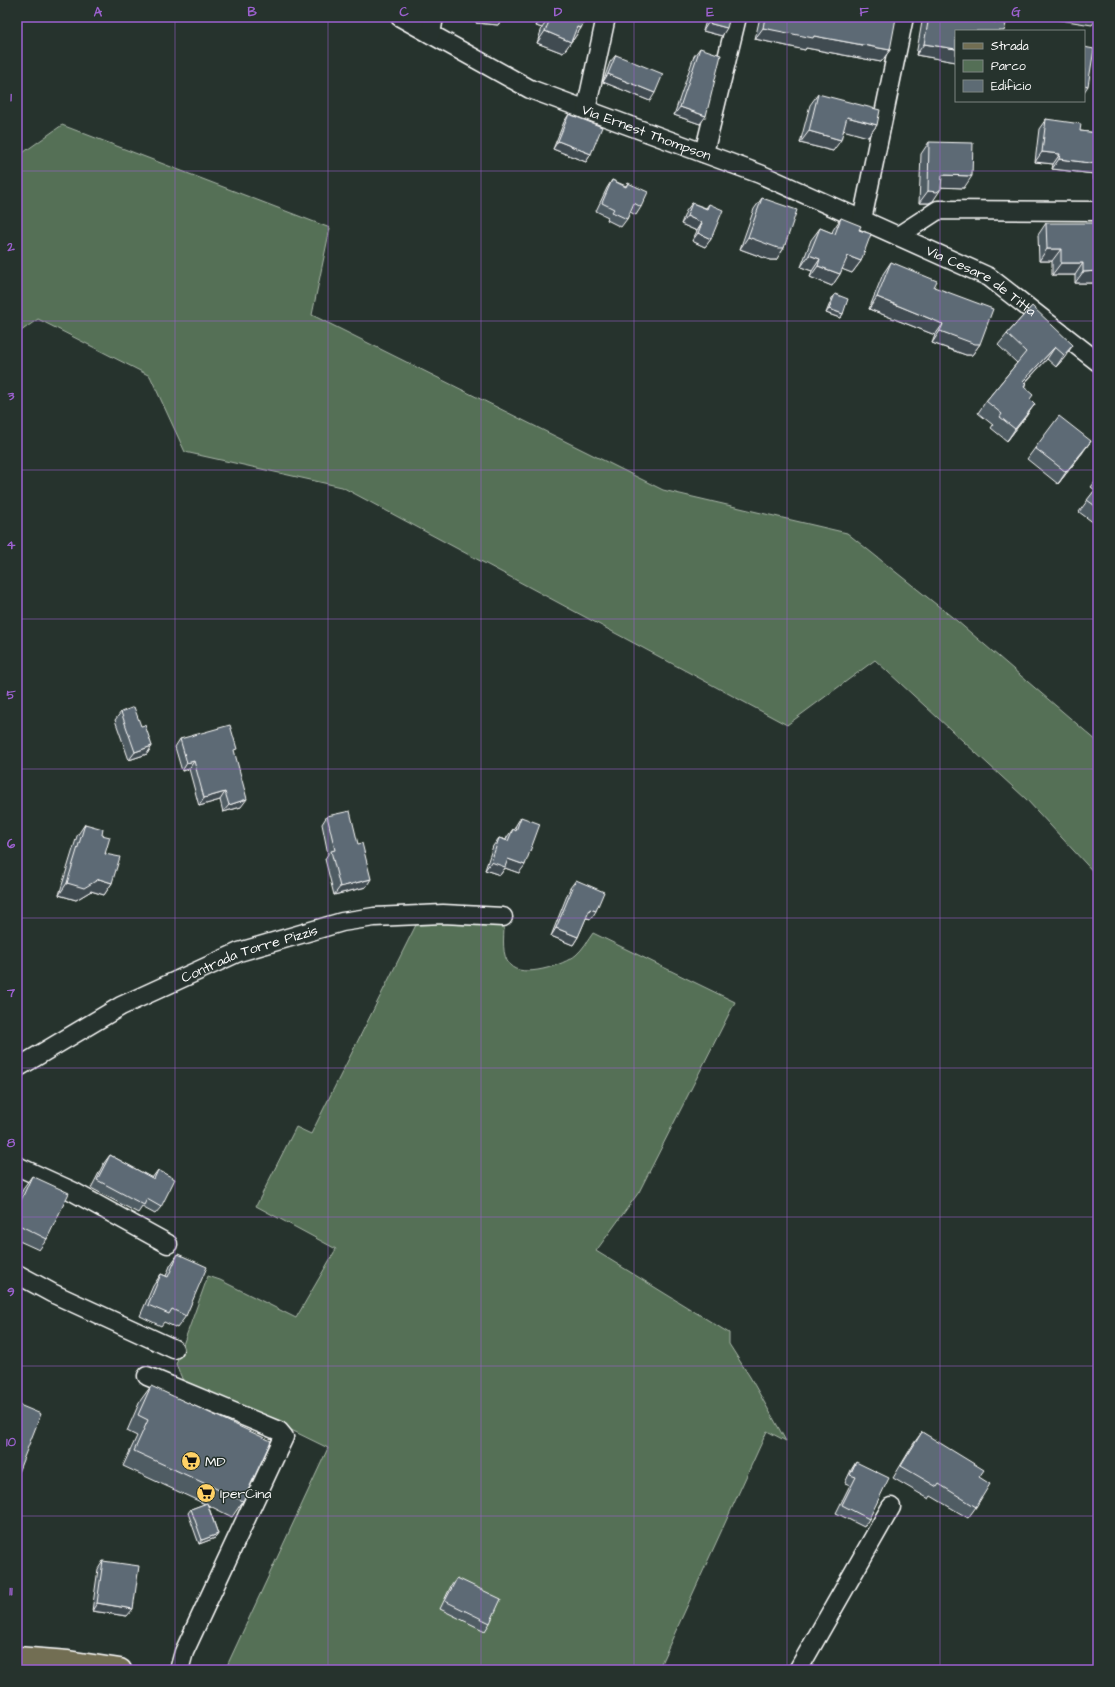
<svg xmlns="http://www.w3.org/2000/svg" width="1115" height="1687" viewBox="0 0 1115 1687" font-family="'Architects Daughter',sans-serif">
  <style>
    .green { fill: #546f56; stroke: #aab7aa }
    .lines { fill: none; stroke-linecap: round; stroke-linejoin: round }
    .minor-casing { stroke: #fff; stroke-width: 21 }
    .major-casing { stroke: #fff; stroke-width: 25 }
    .minor { stroke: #26332d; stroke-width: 18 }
    .major { stroke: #726e52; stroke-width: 22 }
    .wall { fill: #505c64; stroke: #fff }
    .shaded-wall { fill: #414b51; stroke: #fff }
    .building { fill: #5d6b74; stroke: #fff }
    .grid { fill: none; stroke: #9c61cf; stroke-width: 1; stroke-opacity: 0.55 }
    .labels { text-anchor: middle; stroke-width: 3; stroke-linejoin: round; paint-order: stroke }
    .street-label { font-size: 14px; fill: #fff; stroke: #26332d }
    .poi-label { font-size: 14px; fill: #fff; stroke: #26332d; text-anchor: start }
    .neatline { fill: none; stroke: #9c61cf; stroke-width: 1.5 }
    .grid-label { font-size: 13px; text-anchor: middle; font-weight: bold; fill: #9c61cf }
  </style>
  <rect width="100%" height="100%" fill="#26332d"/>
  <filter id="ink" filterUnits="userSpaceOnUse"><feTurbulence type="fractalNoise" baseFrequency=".025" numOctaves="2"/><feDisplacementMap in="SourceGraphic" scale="8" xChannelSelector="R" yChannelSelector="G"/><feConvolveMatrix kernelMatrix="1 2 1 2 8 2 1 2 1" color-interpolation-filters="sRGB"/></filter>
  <g filter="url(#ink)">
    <g class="green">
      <path d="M62 125 330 228 312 315 663 490 847 533 957 621 1098 742V877L1026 799 875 660 787 725 342 487 185 452 150 376 38 319 17 334V157Z"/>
      <path d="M419 919 504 926C504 938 501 955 510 965 522 979 564 965 576 955 583 949 588 940 593 933L735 1002 639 1192 596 1251 729 1333V1344L750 1377 786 1441 767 1431 658 1670H225L328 1448 283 1426 183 1381 176 1364 208 1276 220 1280 296 1318 336 1249 256 1206 296 1127 311 1134Z"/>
    </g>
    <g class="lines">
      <defs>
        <g id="minor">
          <path id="s1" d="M400 17 530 89 760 174 989 277 1098 362"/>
          <path d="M431 34 434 17"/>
          <path d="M586 110 606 17"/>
          <path d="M704 153 737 17"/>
          <path d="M862 220 904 17"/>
          <path d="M898 236 938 210 1098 211"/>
          <path id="s2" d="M17 1068 121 1006 239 952 342 922 374 917 443 914 503 917"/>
          <path d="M17 1166 72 1191 168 1244"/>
          <path d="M17 1274 52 1293 174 1349"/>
          <path d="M147 1376 279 1431 284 1437 184 1652 179 1670"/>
          <path d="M798 1670 891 1507"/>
        </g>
        <path id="major" d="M17 1658 68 1662 120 1670"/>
      </defs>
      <use href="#minor" class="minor-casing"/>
      <use href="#major" class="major-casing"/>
      <use href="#minor" class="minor"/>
      <use href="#major" class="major"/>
    </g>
    <g class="wall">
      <path d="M477 17H503L498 25 476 23Z"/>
      <path d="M540 17H586L581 28 573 40H572L563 53 537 43 542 28 536 26Z"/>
      <path d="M707 17H730L722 36 703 31Z"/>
      <path d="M760 17H892L890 50 881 62 806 48 805 50 755 39Z"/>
      <path d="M925 17H966L956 31V62L916 55 922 22Z"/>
      <path d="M700 48V124L674 115 694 56Z"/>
      <path d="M616 55 650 101 603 82 610 62Z"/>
      <path d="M818 94 877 125 868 137 844 130 833 151 800 143 810 105Z"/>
      <path d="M569 114 591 154 586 162 553 149 564 122Z"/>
      <path d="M1046 119 1080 131 1098 133V179H1093L1094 174 1052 169 1053 164 1035 162 1039 129Z"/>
      <path d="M929 142 964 188 941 187 933 201 929 203H919L921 154Z"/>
      <path d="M612 180 626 186 628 183 641 207 636 215 630 212 627 219 621 227 607 220 608 217 596 211 607 188Z"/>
      <path d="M762 198 784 248 776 260H770L740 249 754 209Z"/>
      <path d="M692 203 706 208 709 204 711 239 705 247 692 241 697 231 681 224 686 211Z"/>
      <path d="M841 218 859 230 861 261 852 273 842 269 840 274 832 286 810 277 812 271 801 267 811 240 820 228 832 233 833 230Z"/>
      <path d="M1046 223 1095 242 1098 283H1075V275H1052V261H1039L1038 235Z"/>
      <path d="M891 262 934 287 980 344 972 355H966L932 343 935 335 869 309 883 274Z"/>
      <path d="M835 294 843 314 840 318 826 313 832 298Z"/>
      <path d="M1032 306 1065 357 1056 367 1047 359 1025 383 1024 387 1030 400 1027 415 1007 441 991 428 993 425 978 413 986 401 1017 363 998 345 1007 334Z"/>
      <path d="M1035 448 1083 452 1058 484 1027 459Z"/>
      <path d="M1098 478V517L1094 523 1079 512 1095 490 1091 487Z"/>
      <path d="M121 712 141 726 152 746 147 754 129 760 115 720Z"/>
      <path d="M180 739 234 753 241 807 223 812 220 800 199 806 189 769 182 771 175 747Z"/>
      <path d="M327 816 358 844 366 887 334 895 325 859 328 854 322 824Z"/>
      <path d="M521 817 519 873 505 868 500 875 485 870 493 846 499 838 506 840 507 837 513 829 514 830 516 825Z"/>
      <path d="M85 824 102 835 112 883 104 895 91 891 76 900 59 895 77 836Z"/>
      <path d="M576 880 591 919 586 918 578 937 573 945 551 936 570 888Z"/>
      <path d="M110 1155 152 1178 158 1170 161 1207 155 1214 142 1207 138 1213 91 1188 104 1163Z"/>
      <path d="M32 1176 47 1239 39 1250 17 1240V1203L24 1187Z"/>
      <path d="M178 1254 186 1316 177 1328 164 1322 161 1326 140 1316 153 1286 161 1274 166 1276 170 1266Z"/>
      <path d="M151 1386 243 1501 232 1517 208 1505 218 1534 215 1538 199 1544 188 1513 191 1509 205 1504 123 1466 137 1436 127 1431 140 1401Z"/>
      <path d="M922 1432 979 1477 976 1507 968 1518 931 1496 929 1499 893 1478 914 1443Z"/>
      <path d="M856 1462 869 1519 864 1527 836 1513 850 1485 845 1483 851 1470Z"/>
      <path d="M103 1561 127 1616 92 1611 98 1569Z"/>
      <path d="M457 1578 490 1623 485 1631 440 1609 451 1586Z"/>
    </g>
    <g class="shaded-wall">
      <path d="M480 17H503L498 25 476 23Z"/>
      <path d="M543 17H550L542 28 536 26Z"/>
      <path d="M1041 17H1098L1092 25Z"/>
      <path d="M708 23 727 28 722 36 703 31Z"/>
      <path d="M577 27 581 28 573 40 569 38Z"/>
      <path d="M763 28 814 36 890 50 881 62 806 48 805 50 755 39Z"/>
      <path d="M545 31 571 42 563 53 537 43Z"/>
      <path d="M924 44 956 49V62L916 55Z"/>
      <path d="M608 74 655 93 650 101 603 82Z"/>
      <path d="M1084 85 1088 86 1084 92Z"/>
      <path d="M680 107 706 116 700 124 674 115Z"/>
      <path d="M847 117 877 125 868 137 839 129Z"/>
      <path d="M809 131 841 140 833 151 800 143Z"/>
      <path d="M558 141 591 154 586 162 553 149Z"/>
      <path d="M1042 152 1060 154 1053 164 1035 162Z"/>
      <path d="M1059 159 1098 164V168L1094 174 1052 169Z"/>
      <path d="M1098 172V179H1093Z"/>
      <path d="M942 175 972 176 964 188 934 187Z"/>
      <path d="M941 189 933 201 929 203H919L928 191Z"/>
      <path d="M687 216 702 223 697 231 681 224Z"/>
      <path d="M698 233 711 239 705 247 692 241Z"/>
      <path d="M748 237 784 248 776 260H770L740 249Z"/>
      <path d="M1047 249H1061L1052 261H1039Z"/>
      <path d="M809 255 820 259 812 271 801 267Z"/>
      <path d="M848 256 861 261 852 273 839 268Z"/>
      <path d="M1061 263H1083L1075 275H1052Z"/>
      <path d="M818 266 840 274 832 286 810 277Z"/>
      <path d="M1098 271V283H1075L1083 272Z"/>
      <path d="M877 297 943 324 935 335 869 309Z"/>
      <path d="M829 309 843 314 840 318 826 313Z"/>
      <path d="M940 331 980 344 972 355H966L932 343Z"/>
      <path d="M1073 345 1065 357 1056 367 1064 355Z"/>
      <path d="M1055 347 1047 359 1015 393 1023 381Z"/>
      <path d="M1035 404 1027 415 1007 441 1015 429Z"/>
      <path d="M1091 441 1083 452 1058 484 1066 472Z"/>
      <path d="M152 746 147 754 129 760 135 752Z"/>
      <path d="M194 761 189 769 182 771 187 763Z"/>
      <path d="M225 792 220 800 199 806 204 798Z"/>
      <path d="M247 799 241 807 223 812 229 805Z"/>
      <path d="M508 859 525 865 519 873 505 868 500 875 485 870 491 862Z"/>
      <path d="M99 879 112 883 104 895 91 891 76 900 59 895 67 883Z"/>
      <path d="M371 879 366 887 334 895 340 887Z"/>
      <path d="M590 909 596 911 591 919 584 917Z"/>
      <path d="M556 928 578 937 573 945 551 936Z"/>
      <path d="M218 1534 215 1538 199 1544 202 1540Z"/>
      <path d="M97 1603 133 1609 127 1616 92 1611Z"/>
    </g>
    <g class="building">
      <path d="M551 17H586L581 28 577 27 571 42 545 31Z"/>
      <path d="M710 17H730L727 28 708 23Z"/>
      <path d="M765 17H892L896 18 890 50 814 36 813 38 763 28Z"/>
      <path d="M929 17H966L1006 24 1004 31H956V49L924 44Z"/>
      <path d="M1084 47 1094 49 1088 86 1084 85Z"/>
      <path d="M700 48 721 55 706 116 680 107Z"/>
      <path d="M616 55 663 74 655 93 608 74Z"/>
      <path d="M818 94 880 110 877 125 847 117 841 140 809 131Z"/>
      <path d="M569 114 602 127 591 154 558 141Z"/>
      <path d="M1046 119 1081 124 1080 131 1098 133V164L1059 159 1060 154 1042 152Z"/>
      <path d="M929 142 973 143 972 176 942 175 941 189 937 192 928 191Z"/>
      <path d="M612 180 626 187 628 183 648 192 641 207 634 203 627 219 612 212 614 209 602 203Z"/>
      <path d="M762 198 797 210 784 248H778L748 237Z"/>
      <path d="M692 203 707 209 709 204 723 210 711 239 698 233 702 223 687 216Z"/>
      <path d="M841 218 861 226 859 230 871 234 861 261 848 256 840 274 818 266 820 259 809 255 820 228 835 234Z"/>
      <path d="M1046 223H1095V242H1098V271L1083 272V263H1061V249H1047Z"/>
      <path d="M891 262 937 281 934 287 993 309 980 344H975L940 331 943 324 877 297Z"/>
      <path d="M835 294 848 299 843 314 829 309Z"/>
      <path d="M1032 306 1073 345 1064 355 1055 347 1023 381 1026 384 1024 387 1033 395 1030 399 1035 404 1015 429 1000 417 1002 414 986 401 1026 352 1007 334Z"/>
      <path d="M1059 416 1091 441 1066 472 1035 448Z"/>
      <path d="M1098 486V508L1087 500Z"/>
      <path d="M134 707 141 726 145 725 152 746 135 752 121 712Z"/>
      <path d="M230 725 237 749 234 750 247 799 229 805 225 792 204 798 194 761 187 763 180 739Z"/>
      <path d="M350 811 358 844 362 843 371 879 340 887 331 851 335 850 327 816Z"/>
      <path d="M521 817 540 824 525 865 508 859 505 867 491 862 499 838 508 841 513 829 516 831Z"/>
      <path d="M85 824 103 829 102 835 110 837 105 854 120 857 112 883 99 879 84 888 67 883Z"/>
      <path d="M576 880 604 892 596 911 590 909 578 937 556 928Z"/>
      <path d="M110 1155 154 1179 158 1170 175 1179 161 1207 147 1199 144 1205 97 1180Z"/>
      <path d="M32 1176 69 1193 47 1239 17 1224V1209Z"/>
      <path d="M178 1254 207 1267 186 1316 172 1309 169 1314 148 1305 161 1274 168 1277Z"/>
      <path d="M151 1386 271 1441 243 1501 134 1451 148 1420 138 1415Z"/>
      <path d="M17 1404 41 1414 17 1475Z"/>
      <path d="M922 1432 984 1470 979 1477 990 1484 976 1507 939 1484 937 1487 901 1466Z"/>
      <path d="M856 1462 889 1478 869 1519 842 1505 856 1477 850 1475Z"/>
      <path d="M207 1503 218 1534 202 1540 191 1509Z"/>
      <path d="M103 1561 139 1566 133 1609 97 1603Z"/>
      <path d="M457 1578 501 1599 490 1623 445 1601Z"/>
    </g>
  </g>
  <path class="grid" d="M175 17V1670M328 17V1670M481 17V1670M634 17V1670M787 17V1670M940 17V1670M17 171H1098M17 321H1098M17 470H1098M17 619H1098M17 769H1098M17 918H1098M17 1068H1098M17 1217H1098M17 1366H1098M17 1516H1098"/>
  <defs>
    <symbol id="supermarket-disc" viewBox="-11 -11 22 22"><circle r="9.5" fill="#ffd166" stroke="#26332d"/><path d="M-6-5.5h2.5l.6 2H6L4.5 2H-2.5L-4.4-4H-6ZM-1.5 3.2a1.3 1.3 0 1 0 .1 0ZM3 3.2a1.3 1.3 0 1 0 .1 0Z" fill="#111"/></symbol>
  </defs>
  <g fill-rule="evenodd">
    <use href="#supermarket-disc" x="180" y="1450" width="22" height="22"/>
    <use href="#supermarket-disc" x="195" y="1482" width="22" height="22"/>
  </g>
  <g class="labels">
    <g class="street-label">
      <text dy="5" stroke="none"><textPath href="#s1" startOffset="273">Via Ernest Thompson</textPath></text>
      <text dy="5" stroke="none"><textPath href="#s1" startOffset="640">Via Cesare de Titta</textPath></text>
      <text dy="5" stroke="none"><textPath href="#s2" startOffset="260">Contrada Torre Pizzis</textPath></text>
    </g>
    <g class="poi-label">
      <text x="205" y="1466">MD</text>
      <text x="220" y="1498">IperCina</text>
    </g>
  </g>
  <rect width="1115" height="1687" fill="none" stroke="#26332d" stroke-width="44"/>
  <rect x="955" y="30" width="130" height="72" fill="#26332d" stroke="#7d8581"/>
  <rect x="963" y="43" width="20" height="6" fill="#726e52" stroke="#7d8581"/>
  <text x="991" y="50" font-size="12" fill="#ffffff">Strada</text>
  <rect x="963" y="60" width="20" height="12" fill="#546f56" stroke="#7d8581"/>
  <text x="991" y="70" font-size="12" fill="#ffffff">Parco</text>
  <rect x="963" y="80" width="20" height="12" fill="#5d6b74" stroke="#7d8581"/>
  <text x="991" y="90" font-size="12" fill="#ffffff">Edificio</text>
  <rect x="22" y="22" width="1071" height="1643" class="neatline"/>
  <g class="grid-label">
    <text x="98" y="16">A</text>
    <text x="252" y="16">B</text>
    <text x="404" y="16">C</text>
    <text x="558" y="16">D</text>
    <text x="710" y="16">E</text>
    <text x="864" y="16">F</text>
    <text x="1016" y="16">G</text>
    <text x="11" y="101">1</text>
    <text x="11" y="251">2</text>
    <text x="11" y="400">3</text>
    <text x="11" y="549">4</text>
    <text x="11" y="699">5</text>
    <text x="11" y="848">6</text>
    <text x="11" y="997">7</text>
    <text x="11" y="1147">8</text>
    <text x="11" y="1296">9</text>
    <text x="11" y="1446">10</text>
    <text x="11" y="1595">11</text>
  </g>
</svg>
